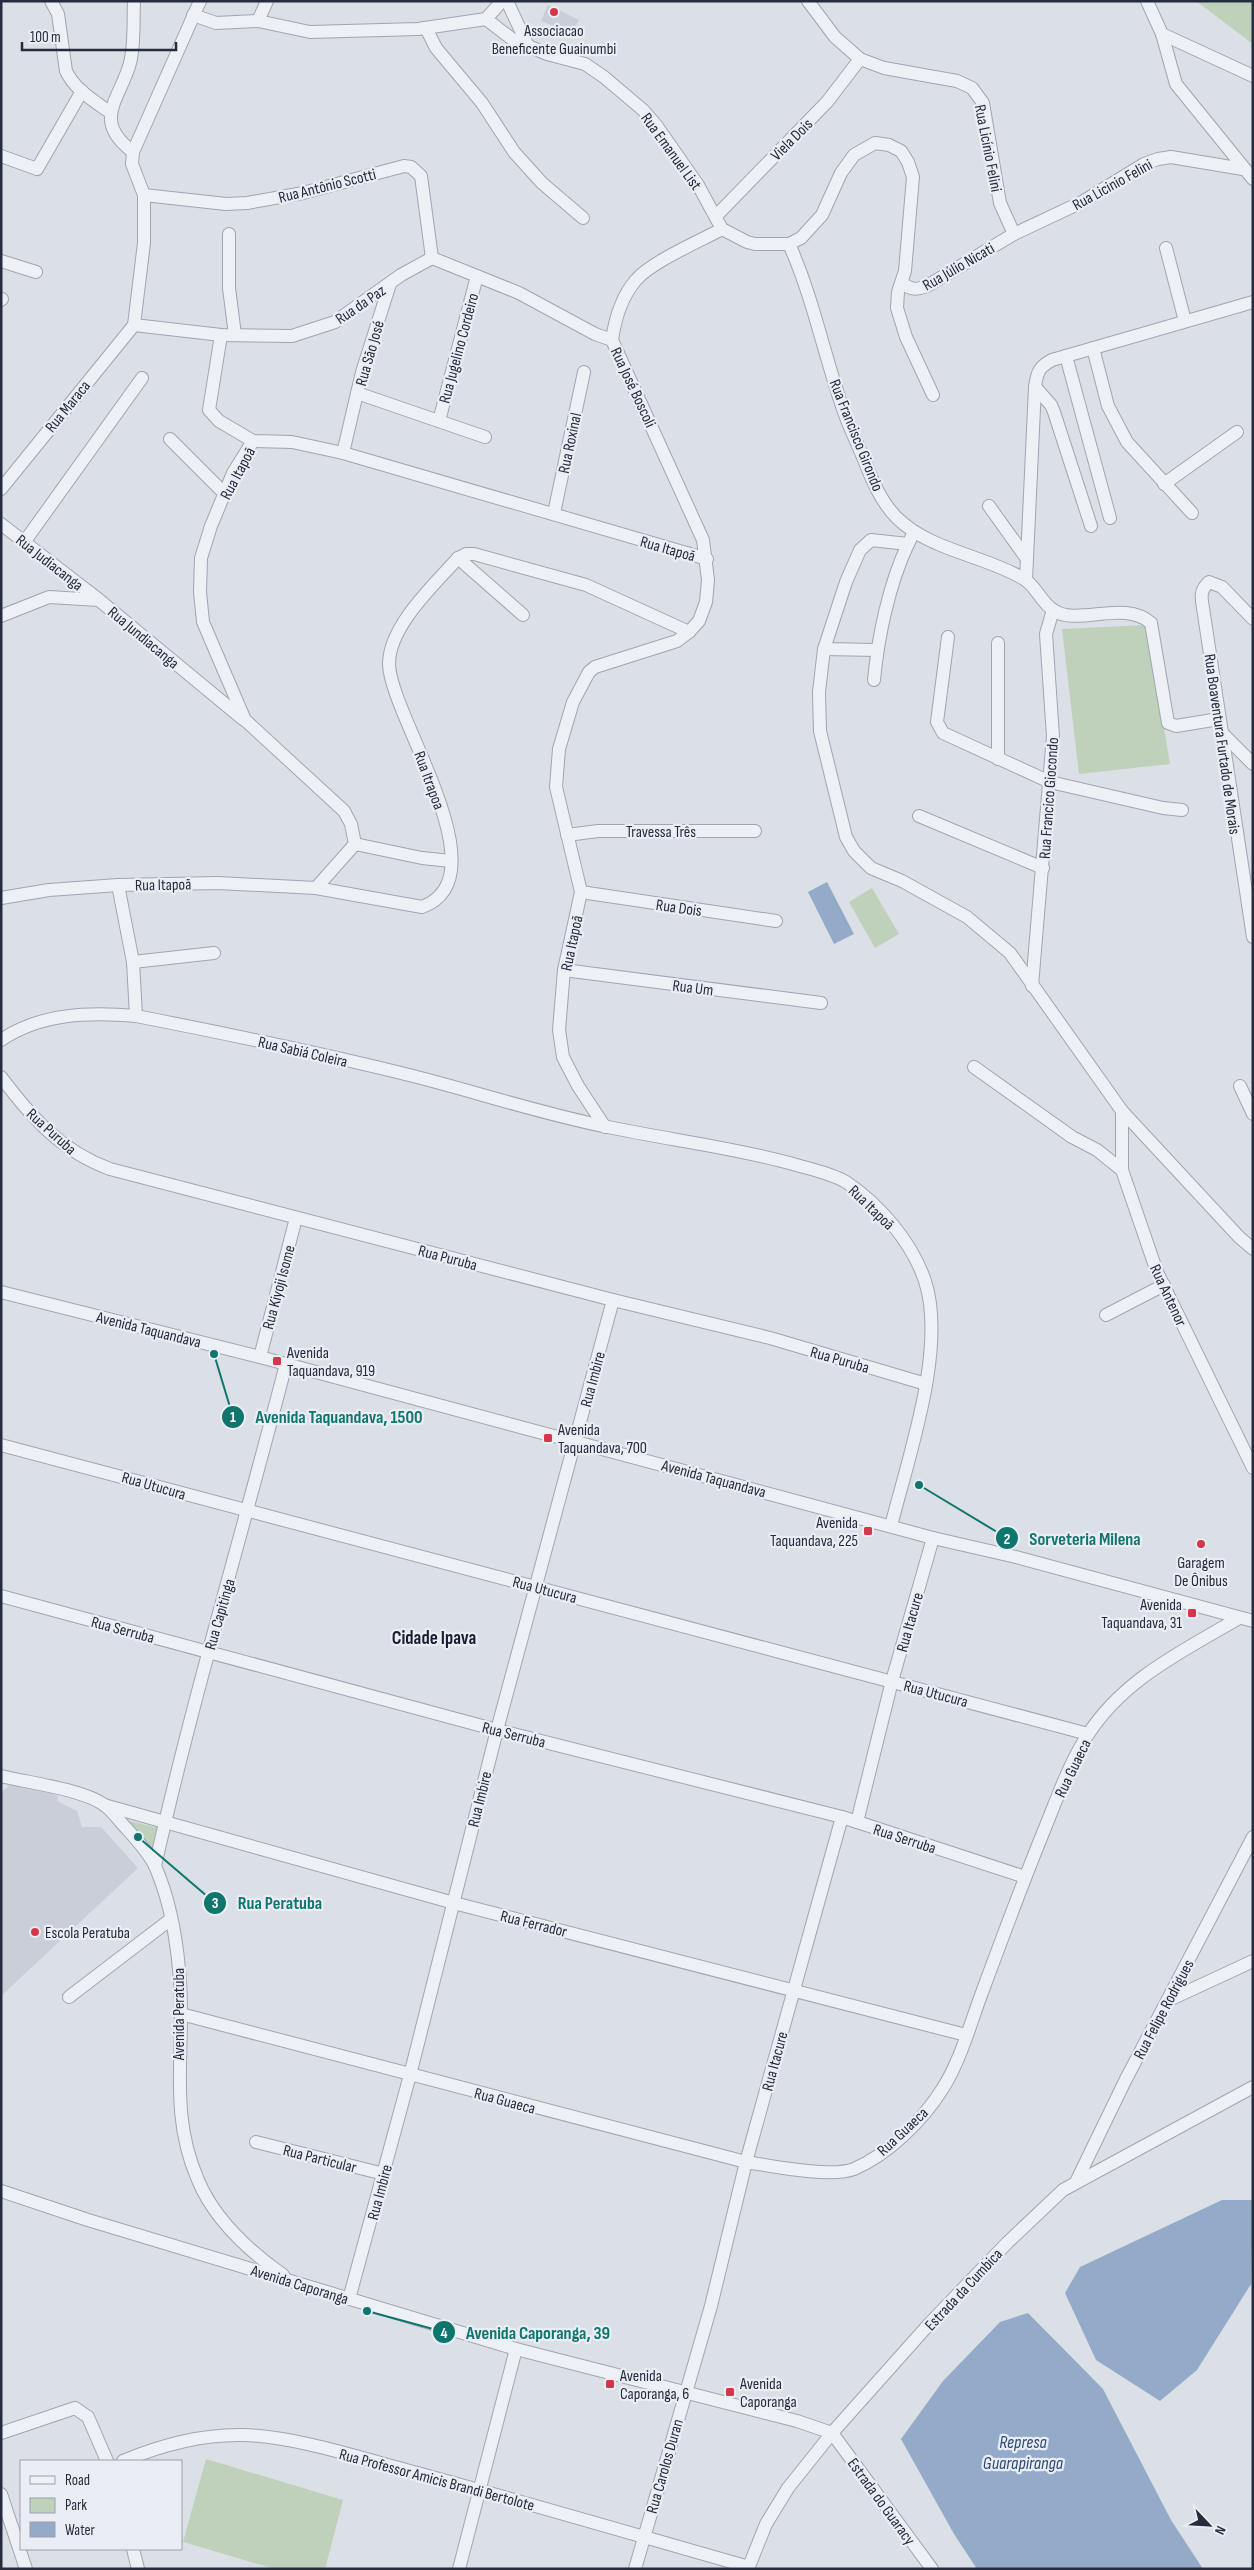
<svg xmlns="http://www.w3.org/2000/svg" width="1254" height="2570" viewBox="0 0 1254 2570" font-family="'Sofia Sans Condensed',sans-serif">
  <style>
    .built { fill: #c9ced8 }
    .green { fill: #c0d1bb }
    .water { fill: #93abc9 }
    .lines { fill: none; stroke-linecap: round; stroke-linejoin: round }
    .minor-casing { stroke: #a0a6b0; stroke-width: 14 }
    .minor { stroke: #edf0f4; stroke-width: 12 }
    .poi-dot { fill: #d43749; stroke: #eaeef4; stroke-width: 2 }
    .labels { text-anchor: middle; stroke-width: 4.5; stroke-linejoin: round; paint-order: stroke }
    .poi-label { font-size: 16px; fill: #242c3d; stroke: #eaeef4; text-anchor: start }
    .street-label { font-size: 16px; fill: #242c3d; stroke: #eaeef4 }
    .water-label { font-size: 18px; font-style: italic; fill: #2d4a72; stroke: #eaeef4 }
    .quarter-label { font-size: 19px; font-weight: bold; fill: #171e2d; stroke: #eaeef4 }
    .leader { fill: none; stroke: #0f766e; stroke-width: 2 }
    .callout-dot { fill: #0f766e; stroke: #eaeef4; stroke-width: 2 }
    .mark-label { font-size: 15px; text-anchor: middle; font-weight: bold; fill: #fff }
    .callout-label { font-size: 18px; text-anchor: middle; font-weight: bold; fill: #0f766e; stroke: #eaeef4; stroke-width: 4.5; stroke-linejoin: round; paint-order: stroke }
  </style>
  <rect width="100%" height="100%" fill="#dbdfe6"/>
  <g class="built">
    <path d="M548 5 579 20 572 33 541 21Z"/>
    <path d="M14 1781 58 1796 57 1801 77 1811 82 1827H101L138 1868 1 1996V1793Z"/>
  </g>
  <g class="green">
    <path d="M1196 1H1253V44Z"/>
    <path d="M1147 625 1170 764 1079 774 1062 629Z"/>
    <path d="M872 888 899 934 875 948 849 902Z"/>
    <path d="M120 1819 159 1828 152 1851Z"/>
    <path d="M206 2459 343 2500 325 2569H275L183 2542Z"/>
  </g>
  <g class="water">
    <path d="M827 882 854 934 834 944 808 892Z"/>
    <path d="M1222 2200H1253L1251 2284 1197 2370 1160 2401 1096 2360 1065 2293 1080 2267Z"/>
    <path d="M1028 2313 1103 2389 1171 2520 1203 2569H977L954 2534 901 2439 943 2381 1000 2322Z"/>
  </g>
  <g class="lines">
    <defs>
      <g id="minor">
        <path d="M51 1 58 14 66 71C75 90 94 101 111 113"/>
        <path d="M200 1 133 152 132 164 144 195 226 204 247 203 303 193 404 166 411 167 421 176 432 258"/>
        <path d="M507 1 527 44"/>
        <path d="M808 1 835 37 860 59 884 68 957 81 972 88 983 103 1000 203 1014 234"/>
        <path d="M1147 1 1162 34 1176 84 1253 179"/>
        <path d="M193 15 216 23 258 21 267 1"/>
        <path d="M486 19 502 1"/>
        <path d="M258 21 310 32 418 29 486 19 512 39 547 54 585 64 604 77 643 110 656 125 698 185 722 229 747 242 755 244H789L801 238 822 215 841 173 854 155 875 143 889 145 901 151 908 162 913 177 905 271 898 292 897 308 906 337 933 395"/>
        <path d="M426 28 436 48 482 103 514 152 542 183 583 218"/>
        <path d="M1162 34 1253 76"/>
        <path d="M133 152C91 120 120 100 130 63 135 44 133 21 134 1"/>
        <path d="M1 156 37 169 82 91"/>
        <path d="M144 195V243L134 325 221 335 292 336 335 322 401 275 432 258"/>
        <path d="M716 216 827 102 860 59"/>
        <path d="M229 234V288L235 335"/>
        <path d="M789 244C813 297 824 355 843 409 848 425 856 440 862 455 871 477 879 499 896 517 930 551 984 555 1024 579 1036 586 1041 602 1053 610 1077 627 1124 599 1151 623L1168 723 1176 726 1219 719"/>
        <path d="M1166 248 1185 321"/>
        <path d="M432 258 519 293 595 334 612 340"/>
        <path d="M1 261 36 272"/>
        <path d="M902 283C911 290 916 290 927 286L1014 234 1082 202 1144 164 1158 159 1171 157 1243 169"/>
        <path d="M1 300 2 299"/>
        <path d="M221 335 209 410 219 421 253 441 292 442 343 453 707 559"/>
        <path d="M1093 348 1108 406 1127 442 1192 513"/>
        <path d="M1066 356 1110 518"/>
        <path d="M1035 387 1051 405 1054 412 1091 526"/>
        <path d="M357 393 485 437"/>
        <path d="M439 421 477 276"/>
        <path d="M170 439 225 494"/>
        <path d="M253 441 233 473 211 526 201 558 200 592 203 622 245 720 344 811 351 824 355 844 316 888"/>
        <path d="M343 453 362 372 390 284"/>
        <path d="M1164 484 1237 432"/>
        <path d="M1 489 134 325"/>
        <path d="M989 506 1027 559"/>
        <path d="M554 513 584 372"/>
        <path d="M1 524 98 599"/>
        <path d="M914 532 908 544 871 540 860 550 846 582 824 649 819 692 820 731 846 837 854 851 871 868 902 881 967 917 1010 953 1122 1111 1239 1237 1253 1249"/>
        <path d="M25 541 142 378"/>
        <path d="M458 558 523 615"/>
        <path d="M1026 580 1035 387C1037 372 1039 367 1052 360L1253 302"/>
        <path d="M1 616 49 597 99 600 243 719"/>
        <path d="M1253 619 1222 587 1209 582C1200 590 1201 597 1203 608L1253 937"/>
        <path d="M948 637 937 722 943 733 1050 782 1163 808 1182 810"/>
        <path d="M998 643V759"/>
        <path d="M824 649 877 650"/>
        <path d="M874 680C878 637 889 584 908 544"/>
        <path d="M1221 732 1253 764"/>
        <path d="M919 816 1043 868"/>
        <path d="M567 835 598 831H755"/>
        <path d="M355 844 422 858 451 861"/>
        <path d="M118 885 133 962 136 1016"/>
        <path d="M581 892 776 921"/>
        <path d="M1 898 49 890 118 885 218 883 316 888 422 907C504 877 390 716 389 664 389 626 434 585 458 558L466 554H474L586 585 689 632"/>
        <path d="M133 962 214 953"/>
        <path d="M564 970 821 1003"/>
        <path d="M1032 986 1053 736 1046 634 1053 610"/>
        <path d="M1 1040C41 1013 89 1012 136 1016 223 1033 311 1051 397 1072 468 1089 537 1113 608 1127 670 1140 732 1147 793 1164 810 1169 831 1173 846 1182 879 1204 912 1242 925 1281 947 1348 908 1458 891 1526"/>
        <path d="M974 1067 1072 1137 1097 1150 1122 1170"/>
        <path d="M1 1077C32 1118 61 1151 110 1169L613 1300 770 1338 926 1384"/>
        <path d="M1240 1086 1253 1114"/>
        <path d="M1122 1111V1170L1157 1272 1253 1468"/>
        <path d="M605 1127 578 1086 563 1057 559 1030 564 970 581 892 556 787 559 749 573 702 589 672 595 667 677 641 689 632 699 621 706 602 708 580 703 540 612 340C615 319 622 296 636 280 651 262 700 241 722 229"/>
        <path d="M1 1292 260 1357 933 1538 1016 1557 1253 1621"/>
        <path d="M1106 1315 1164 1285"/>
        <path d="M260 1357 296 1218"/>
        <path d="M1 1445 1088 1734"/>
        <path d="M1 1596 497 1730 842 1817 1025 1877"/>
        <path d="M1 1776C30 1783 80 1789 103 1804 112 1810 119 1821 127 1829 136 1839 148 1852 154 1864 174 1907 181 1966 181 2013 181 2072 173 2123 198 2180 214 2219 249 2251 283 2275"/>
        <path d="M104 1805 454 1903 966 2035"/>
        <path d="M857 1822 892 1681 933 1538"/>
        <path d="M155 1866C193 1697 243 1531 286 1364"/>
        <path d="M69 1997 171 1919"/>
        <path d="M1169 2000 1253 1961"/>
        <path d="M181 2014 746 2162C772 2166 831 2178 854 2169 889 2154 923 2120 943 2088 960 2061 969 2028 980 1998 1001 1941 1022 1884 1045 1828 1058 1796 1069 1764 1087 1736 1123 1679 1183 1651 1239 1618"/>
        <path d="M256 2142 384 2174"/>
        <path d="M1076 2182 1125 2081 1253 1837"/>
        <path d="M1 2191 88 2220 516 2349 797 2421 832 2433"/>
        <path d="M349 2299 410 2075 497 1730 613 1300"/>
        <path d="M1 2433 75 2408 88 2417 107 2461"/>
        <path d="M832 2433 932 2569"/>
        <path d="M123 2461C161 2445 202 2434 244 2435 300 2437 366 2460 421 2474 531 2504 640 2536 749 2567"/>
        <path d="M1 2494 26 2569"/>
        <path d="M133 2549 138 2569"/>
        <path d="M459 2569 516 2349"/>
        <path d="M635 2569 711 2306 746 2162 842 1817"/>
        <path d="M748 2569 766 2524 788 2488 832 2433 930 2323 1007 2243 1063 2190 1253 2087"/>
      </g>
    </defs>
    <use href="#minor" class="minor-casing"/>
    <use href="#minor" class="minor"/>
  </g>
  <g class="poi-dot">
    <circle cx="554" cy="12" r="5"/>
    <rect x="272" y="1356" width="10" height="10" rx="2.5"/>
    <rect x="543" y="1433" width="10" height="10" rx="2.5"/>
    <rect x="863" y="1526" width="10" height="10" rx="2.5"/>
    <circle cx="1201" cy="1544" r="5"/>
    <rect x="1187" y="1608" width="10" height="10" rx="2.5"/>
    <circle cx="35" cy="1932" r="5"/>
    <rect x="605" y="2379" width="10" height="10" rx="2.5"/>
    <rect x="725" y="2387" width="10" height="10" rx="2.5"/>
  </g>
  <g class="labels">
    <g class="poi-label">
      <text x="554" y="36" text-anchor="middle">Associacao<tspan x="554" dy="18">Beneficente Guainumbi</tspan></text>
      <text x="287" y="1358">Avenida<tspan x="287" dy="18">Taquandava, 919</tspan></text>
      <text x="558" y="1435">Avenida<tspan x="558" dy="18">Taquandava, 700</tspan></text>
      <text x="858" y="1528" text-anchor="end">Avenida<tspan x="858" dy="18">Taquandava, 225</tspan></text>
      <text x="1201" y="1568" text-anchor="middle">Garagem<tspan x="1201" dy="18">De Ônibus</tspan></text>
      <text x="1182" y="1610" text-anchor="end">Avenida<tspan x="1182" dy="18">Taquandava, 31</tspan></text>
      <text x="45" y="1938">Escola Peratuba</text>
      <text x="620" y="2381">Avenida<tspan x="620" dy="18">Caporanga, 6</tspan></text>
      <text x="740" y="2389">Avenida<tspan x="740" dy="18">Caporanga</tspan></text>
    </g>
    <g class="street-label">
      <text transform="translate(791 139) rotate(-45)" y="6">Viela Dois</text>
      <text transform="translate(989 148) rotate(79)" y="6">Rua Licínio Felini</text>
      <text transform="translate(672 151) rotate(54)" y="6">Rua Emanuel List</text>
      <text transform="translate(1112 184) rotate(-29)" y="6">Rua Licinio Felini</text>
      <text transform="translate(327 185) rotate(-14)" y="6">Rua Antônio Scotti</text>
      <text transform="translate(958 266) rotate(-30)" y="6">Rua Júlio Nicati</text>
      <text transform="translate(360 304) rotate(-34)" y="6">Rua da Paz</text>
      <text transform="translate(458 348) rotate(-75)" y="6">Rua Jugelino Cordeiro</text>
      <text transform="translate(369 353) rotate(-74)" y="6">Rua São José</text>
      <text transform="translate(634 387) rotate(65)" y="6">Rua José Boscoli</text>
      <text transform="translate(67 406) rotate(-51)" y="6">Rua Maraca</text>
      <text transform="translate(857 435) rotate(68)" y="6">Rua Francisco Girondo</text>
      <text transform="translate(569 443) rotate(-78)" y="6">Rua Roxinal</text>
      <text transform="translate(237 473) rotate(-62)" y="6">Rua Itapoã</text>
      <text transform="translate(668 548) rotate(16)" y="6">Rua Itapoã</text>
      <text transform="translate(50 562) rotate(38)" y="6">Rua Judiacanga</text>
      <text transform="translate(144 637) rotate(40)" y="6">Rua Jundiacanga</text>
      <text transform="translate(1223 744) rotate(82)" y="6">Rua Boaventura Furtado de Morais</text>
      <text transform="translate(430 780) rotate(70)" y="6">Rua Itrapoa</text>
      <text transform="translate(1048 798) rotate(-86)" y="6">Rua Francico Giocondo</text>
      <text x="661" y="837">Travessa Três</text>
      <text transform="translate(163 884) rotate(-1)" y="6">Rua Itapoã</text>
      <text transform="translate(679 907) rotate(8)" y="6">Rua Dois</text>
      <text transform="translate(571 943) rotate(-78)" y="6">Rua Itapoã</text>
      <text transform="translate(693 987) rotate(7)" y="6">Rua Um</text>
      <text transform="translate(303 1051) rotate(13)" y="6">Rua Sabiá Coleira</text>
      <text transform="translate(52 1131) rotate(42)" y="6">Rua Puruba</text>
      <text transform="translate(872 1207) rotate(44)" y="6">Rua Itapoã</text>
      <text transform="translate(448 1257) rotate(15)" y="6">Rua Puruba</text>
      <text transform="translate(278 1287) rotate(-75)" y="6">Rua Kiyoji Isome</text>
      <text transform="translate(1169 1295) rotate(65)" y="6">Rua Antenor</text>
      <text transform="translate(149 1329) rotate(14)" y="6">Avenida Taquandava</text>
      <text transform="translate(840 1359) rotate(16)" y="6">Rua Puruba</text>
      <text transform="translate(592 1379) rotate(-75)" y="6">Rua Imbire</text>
      <text transform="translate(714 1478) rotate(15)" y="6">Avenida Taquandava</text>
      <text transform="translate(154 1485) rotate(16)" y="6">Rua Utucura</text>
      <text transform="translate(545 1589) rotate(15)" y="6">Rua Utucura</text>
      <text transform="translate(219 1614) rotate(-74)" y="6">Rua Capitinga</text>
      <text transform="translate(909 1622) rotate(-74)" y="6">Rua Itacure</text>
      <text transform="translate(123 1629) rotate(15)" y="6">Rua Serruba</text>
      <text transform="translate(936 1693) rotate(15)" y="6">Rua Utucura</text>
      <text transform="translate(514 1734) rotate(14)" y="6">Rua Serruba</text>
      <text transform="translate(1072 1768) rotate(-64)" y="6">Rua Guaeca</text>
      <text transform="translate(479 1799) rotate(-76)" y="6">Rua Imbire</text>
      <text transform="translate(905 1838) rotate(18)" y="6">Rua Serruba</text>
      <text transform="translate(534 1923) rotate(14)" y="6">Rua Ferrador</text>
      <text transform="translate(1163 2009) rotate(-62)" y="6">Rua Felipe Rodrigues</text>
      <text transform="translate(178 2014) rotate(-90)" y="6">Avenida Peratuba</text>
      <text transform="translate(774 2061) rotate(-75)" y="6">Rua Itacure</text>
      <text transform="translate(505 2100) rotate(15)" y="6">Rua Guaeca</text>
      <text transform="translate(902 2131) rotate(-43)" y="6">Rua Guaeca</text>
      <text transform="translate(320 2158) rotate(14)" y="6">Rua Particular</text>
      <text transform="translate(379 2192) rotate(-75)" y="6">Rua Imbire</text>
      <text transform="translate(300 2284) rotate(17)" y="6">Avenida Caporanga</text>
      <text transform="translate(963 2289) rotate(-47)" y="6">Estrada da Cumbica</text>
      <text transform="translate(664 2466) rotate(-74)" y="6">Rua Carolos Duran</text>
      <text transform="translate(437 2479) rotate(15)" y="6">Rua Professor Amicis Brandi Bertolote</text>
      <text transform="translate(882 2501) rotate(54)" y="6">Estrada do Guaracy</text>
    </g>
    <g class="water-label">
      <text x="1023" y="2448">Represa<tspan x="1023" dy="21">Guarapiranga</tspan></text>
    </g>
    <g class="quarter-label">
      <text x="434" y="1644">Cidade Ipava</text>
    </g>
  </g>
  <path class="leader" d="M214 1354L233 1417M919 1485L1007 1538M138 1837L215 1903M367 2311L444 2332"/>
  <g class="callout-dot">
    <circle cx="214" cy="1354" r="5"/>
    <circle cx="919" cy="1485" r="5"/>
    <circle cx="138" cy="1837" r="5"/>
    <circle cx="367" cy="2311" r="5"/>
    <circle cx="233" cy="1417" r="12"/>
    <circle cx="1007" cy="1538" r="12"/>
    <circle cx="215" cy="1903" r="12"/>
    <circle cx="444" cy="2332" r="12"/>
  </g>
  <g class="mark-label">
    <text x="233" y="1422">1</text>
    <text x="1007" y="1544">2</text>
    <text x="215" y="1908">3</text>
    <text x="444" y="2338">4</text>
  </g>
  <g class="callout-label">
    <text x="339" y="1423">Avenida Taquandava, 1500</text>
    <text x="1085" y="1545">Sorveteria Milena</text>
    <text x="280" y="1909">Rua Peratuba</text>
    <text x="538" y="2339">Avenida Caporanga, 39</text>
  </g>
  <rect width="1254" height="2570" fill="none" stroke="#242c3d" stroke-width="5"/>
  <rect x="20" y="2460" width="162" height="90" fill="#eaeef4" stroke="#9ba0ab"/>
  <rect x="30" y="2476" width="25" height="8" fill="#edf0f4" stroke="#9ba0ab"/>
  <text x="65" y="2485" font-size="15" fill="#242c3d">Road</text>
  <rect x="30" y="2498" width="25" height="15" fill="#c0d1bb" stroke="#9ba0ab"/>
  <text x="65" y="2510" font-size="15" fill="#242c3d">Park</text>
  <rect x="30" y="2522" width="25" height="15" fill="#93abc9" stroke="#9ba0ab"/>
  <text x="65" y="2535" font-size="15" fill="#242c3d">Water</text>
  <g transform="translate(1209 2525) rotate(115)" stroke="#eaeef4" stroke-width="4" paint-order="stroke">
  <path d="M0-4L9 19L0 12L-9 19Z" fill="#242c3d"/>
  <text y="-8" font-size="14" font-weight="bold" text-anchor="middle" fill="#242c3d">N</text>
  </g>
  <path d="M22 42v8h154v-8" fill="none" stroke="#242c3d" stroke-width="2.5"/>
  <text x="30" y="42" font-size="15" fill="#242c3d" stroke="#eaeef4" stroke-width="4" paint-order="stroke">100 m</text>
</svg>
